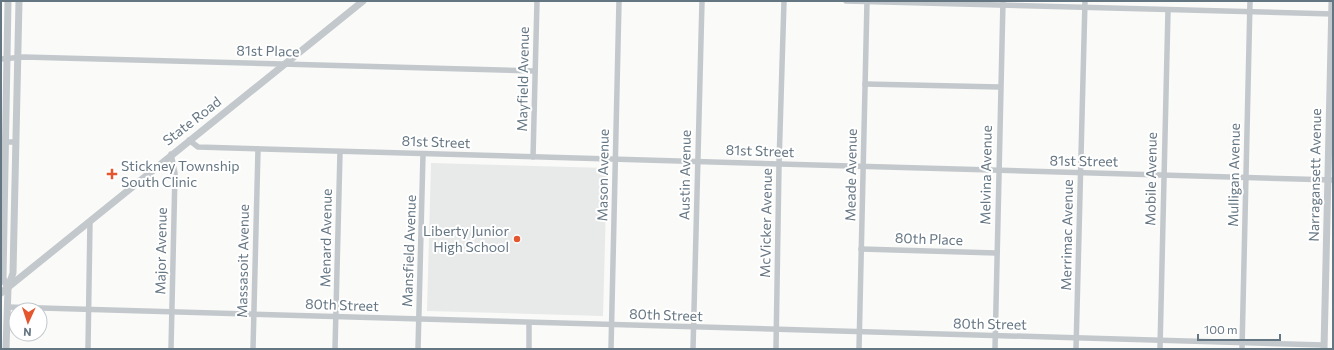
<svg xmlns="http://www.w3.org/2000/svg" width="1334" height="350" viewBox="0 0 1334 350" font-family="Commissioner,sans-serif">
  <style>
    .built { fill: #e8e9e9 }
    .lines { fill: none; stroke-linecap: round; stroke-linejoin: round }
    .minor { stroke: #c3c8cc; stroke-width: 5.5 }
    .tertiary { stroke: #c3c8cc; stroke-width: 7 }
    .poi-dot { fill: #e4572e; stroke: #fff; stroke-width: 1.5 }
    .labels { text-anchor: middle; stroke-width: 4; stroke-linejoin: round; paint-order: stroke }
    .street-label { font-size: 14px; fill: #657683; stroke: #fff }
    .poi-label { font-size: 14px; fill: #657683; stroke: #fff; text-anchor: start }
  </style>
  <rect width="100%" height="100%" fill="#fafaf8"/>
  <path class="built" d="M431 163 607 168 603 316 427 311Z"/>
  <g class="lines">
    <g class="minor">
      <path d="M846 1 1333 14"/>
      <path d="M1 59 24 57 535 71"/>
      <path d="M865 84 1000 87"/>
      <path d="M189 140 198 147 1333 180"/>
      <path d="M1 142H16"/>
      <path d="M533 157 537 1"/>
      <path d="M861 249 996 253"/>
      <path d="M7 307 1324 345"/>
      <path d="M88 349 90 221"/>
      <path d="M171 349 175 173 171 154"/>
      <path d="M253 349 258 149"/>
      <path d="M335 349 340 152"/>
      <path d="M418 349 423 154"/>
      <path d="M529 349V323"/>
      <path d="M611 349 619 1"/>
      <path d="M693 349 702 1"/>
      <path d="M776 349 779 164 784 1"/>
      <path d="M859 349 867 1"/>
      <path d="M995 349 1003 1"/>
      <path d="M1076 349 1085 1"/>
      <path d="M1160 349 1168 10"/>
      <path d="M1242 349 1250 1"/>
    </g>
    <g class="tertiary">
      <path d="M8 288 3 278 8 1"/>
      <path d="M1 293 363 1"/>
      <path d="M6 349 8 288 13 273 19 1"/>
      <path d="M1324 349 1332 1"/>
    </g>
  </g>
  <g class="poi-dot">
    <path d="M110 168h4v4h4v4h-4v4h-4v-4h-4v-4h4z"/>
    <circle cx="517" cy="239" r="4"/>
  </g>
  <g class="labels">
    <g class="street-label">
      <text transform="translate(268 51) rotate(1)" y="5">81st Place</text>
      <text transform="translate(523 79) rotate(-89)" y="5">Mayfield Avenue</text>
      <text transform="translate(192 121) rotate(-38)" y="5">State Road</text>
      <text transform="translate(436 142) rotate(2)" y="5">81st Street</text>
      <text transform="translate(760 151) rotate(2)" y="5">81st Street</text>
      <text transform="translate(1084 161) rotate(1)" y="5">81st Street</text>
      <text transform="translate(603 175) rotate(-89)" y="5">Mason Avenue</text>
      <text transform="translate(685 175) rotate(-89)" y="5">Austin Avenue</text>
      <text transform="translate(851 175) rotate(-89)" y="5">Meade Avenue</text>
      <text transform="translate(986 175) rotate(-89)" y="5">Melvina Avenue</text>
      <text transform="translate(1234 175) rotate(-89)" y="5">Mulligan Avenue</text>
      <text transform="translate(1315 175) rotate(-89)" y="5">Narragansett Avenue</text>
      <text transform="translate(1151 179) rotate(-89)" y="5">Mobile Avenue</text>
      <text transform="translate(766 223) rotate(-89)" y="5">McVicker Avenue</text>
      <text transform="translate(1067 235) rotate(-89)" y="5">Merrimac Avenue</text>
      <text transform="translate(326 238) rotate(-89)" y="5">Menard Avenue</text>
      <text transform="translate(929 239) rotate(2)" y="5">80th Place</text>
      <text transform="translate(161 251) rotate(-89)" y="5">Major Avenue</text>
      <text transform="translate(409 251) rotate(-88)" y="5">Mansfield Avenue</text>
      <text transform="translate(243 261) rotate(-89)" y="5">Massasoit Avenue</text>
      <text transform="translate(342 305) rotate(2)" y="5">80th Street</text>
      <text transform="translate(666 315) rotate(2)" y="5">80th Street</text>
      <text transform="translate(990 324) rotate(1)" y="5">80th Street</text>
    </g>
    <g class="poi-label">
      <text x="121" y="171">Stickney Township<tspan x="121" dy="16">South Clinic</tspan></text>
      <text x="509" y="236" text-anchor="end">Liberty Junior<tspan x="509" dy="16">High School</tspan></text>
    </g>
  </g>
  <rect width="1334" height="350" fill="none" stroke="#657683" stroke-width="4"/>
  <g transform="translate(28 322) rotate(183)"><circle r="19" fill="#ffffff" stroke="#c1c8cd"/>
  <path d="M0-3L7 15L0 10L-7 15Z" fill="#e4572e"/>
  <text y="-6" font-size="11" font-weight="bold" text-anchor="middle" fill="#657683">N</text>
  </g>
  <path d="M1198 334v6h82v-6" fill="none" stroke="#657683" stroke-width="2"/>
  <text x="1204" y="334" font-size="12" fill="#657683" stroke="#ffffff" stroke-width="3" paint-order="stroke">100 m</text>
</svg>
